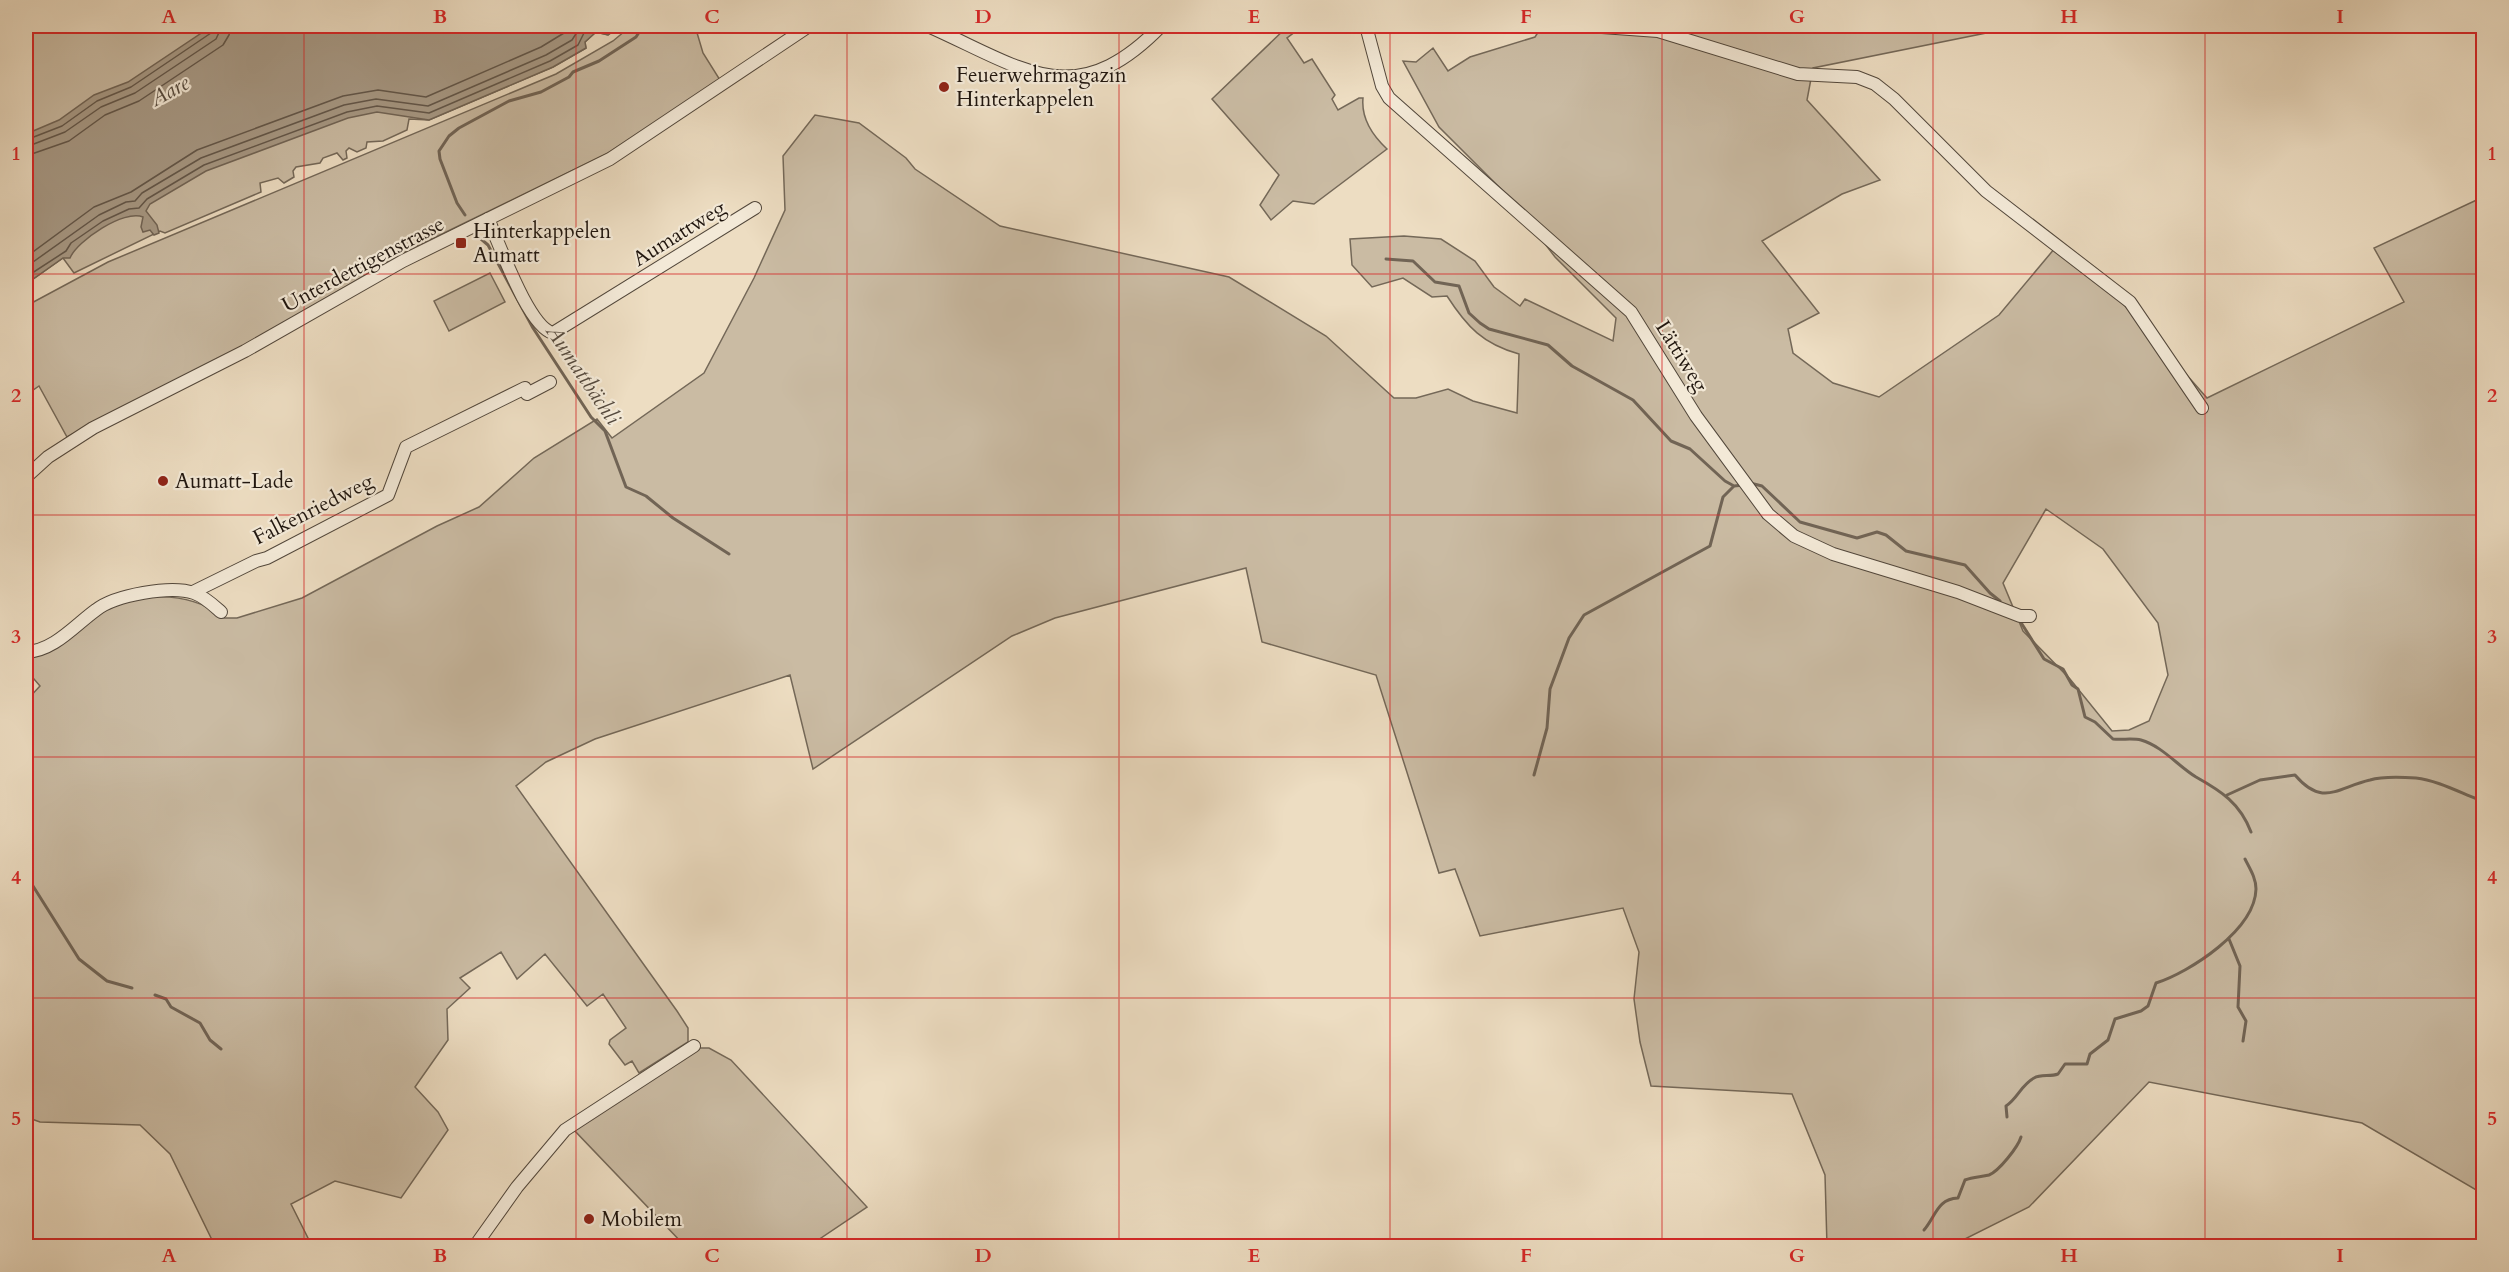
<svg xmlns="http://www.w3.org/2000/svg" width="2509" height="1272" viewBox="0 0 2509 1272" font-family="Cardo,serif">
  <style>
    .green { fill: #cabba3; stroke: #746858; stroke-width: 1.5; fill-rule: evenodd }
    .water { fill: #a79985; stroke: #716455; stroke-width: 1.5 }
    .lines { fill: none; stroke-linecap: round; stroke-linejoin: round }
    .shore { stroke: #63574a; stroke-width: 1.5 }
    .stream { stroke: #716455; stroke-width: 3 }
    .minor-casing { stroke: #52473b; stroke-width: 14 }
    .minor { stroke: #f3e9d7; stroke-width: 12 }
    .grid { fill: none; stroke: #d62828; stroke-width: 1.5; stroke-opacity: 0.55 }
    .poi-dot { fill: #8f2418; stroke: #f3e9d7; stroke-width: 2 }
    .labels { text-anchor: middle; stroke-width: 4.5; stroke-linejoin: round; paint-order: stroke }
    .poi-label { font-size: 21px; fill: #1f150e; stroke: #f3e9d7; text-anchor: start }
    .street-label { font-size: 21px; fill: #1f150e; stroke: #f3e9d7 }
    .water-label { font-size: 22px; font-style: italic; fill: #554a3e; stroke: #f3e9d7 }
    .neatline { fill: none; stroke: #d62828; stroke-width: 2 }
    .grid-label { font-size: 20px; text-anchor: middle; font-weight: bold; fill: #d62828 }
  </style>
  <rect width="100%" height="100%" fill="#edddc2"/>
  <filter id="stains"><feTurbulence type="fractalNoise" baseFrequency=".00333" numOctaves="4"/><feColorMatrix values="0 0 0 0 .2 0 0 0 0 .09 0 0 0 0 .02 0 0 0 .5 -.17"/></filter>
  <radialGradient id="worn" r=".72"><stop offset=".6" stop-color="#630" stop-opacity="0"/><stop offset="1" stop-color="#630" stop-opacity=".3"/></radialGradient>
  <g class="green">
    <path d="M26 26H620L608 35 596 32 585 42 586 48 553 67 429 120 409 119 407 130 383 141 367 142 366 148 357 152 349 148 346 151 347 158 343 160 337 153 323 158 320 163 296 167 293 171 294 177 284 183 278 178 260 183 261 192 165 233 160 231 74 273 63 258 26 284Z"/>
    <path d="M631 26H695L703 53 720 80 610 152 403 253 241 348 67 437 39 386 26 395V306L108 262 556 74 613 41Z"/>
    <path d="M1288 26H1314L1299 29 1287 38 1304 63 1312 59 1335 95 1332 99 1338 110 1359 98H1363C1361 119 1373 136 1387 149L1314 204 1293 201 1271 220 1260 205 1279 175 1212 99Z"/>
    <path d="M1542 26H2021L1813 68 1807 100 1880 180 1842 194 1762 241 1819 313 1788 329 1793 353 1833 383 1879 397 1999 315 2060 242 2133 314 2207 398 2404 302 2374 248 2483 197V1194L2362 1123 2149 1082 2029 1207 1951 1246H1827L1825 1175 1792 1094 1651 1086 1640 1042 1634 999 1639 952 1623 908 1480 936 1455 869 1439 873 1376 675 1262 642 1246 568 1055 618 1012 636 813 769 790 675 595 739 546 762 516 786 677 1011 688 1028V1042L639 1073 632 1061 625 1065 609 1044 610 1040 626 1028 603 994 587 1006 545 954 517 979 501 952 460 978 470 988 447 1009 448 1040 415 1087 438 1112 448 1130 401 1198 335 1181 291 1204 312 1246H215L170 1154 140 1125 40 1122 26 1117V701L40 686 28 672 26 674V657C54 640 83 617 114 604 142 592 199 593 220 618H237L302 598 437 526 479 507 534 458 597 419 612 438 704 373 754 278 785 210 783 156 815 115 859 123 906 158 915 169 1000 226 1229 277 1326 336 1394 398H1416L1448 389 1473 401 1517 413 1519 354C1483 344 1467 327 1447 296L1432 297 1403 278 1372 287 1352 265 1350 239 1404 236 1441 239 1475 261 1494 287 1520 306 1525 299 1613 341 1616 318 1555 257 1510 198 1439 127 1403 61 1416 62 1433 48 1448 71 1470 57 1535 37ZM2046 509 2103 549 2158 623 2168 675 2149 721 2129 730 2112 731 2070 679 2023 631 2003 583Z"/>
    <path d="M490 273 505 302 449 331 434 301Z"/>
    <path d="M700 1048H709L731 1060 867 1207 809 1246H685L574 1130 691 1051Z"/>
  </g>
  <path class="water" d="M212 26H620L608 35 596 32 585 42 586 48 553 67 429 120 377 112 348 118 206 171 150 204 146 211 157 225 159 233 154 235 150 230 143 232 141 227 143 217C124 209 77 241 70 258H63L26 284V134L59 120 94 95 128 82Z"/>
  <g class="lines">
    <g class="shore">
      <path d="M26 140 62 126 97 101 131 87 211 33 214 26"/>
      <path d="M26 147 65 132 101 107 135 93 216 39 222 26"/>
      <path d="M26 156 69 141 105 115 139 101 223 45 229 35 231 26"/>
      <path d="M26 257 94 207 131 192 197 150 343 96 378 90 426 97 541 47 564 33 569 26"/>
      <path d="M26 267 99 215 126 202 135 201 142 193 201 158 344 105 376 99 428 106 546 55 572 40 581 26"/>
      <path d="M26 277 66 251 71 243 103 221 129 209 139 208 147 199 204 165 347 112 377 106 429 113 550 61 578 45 584 33 593 27 606 28 611 26"/>
    </g>
    <g class="stream">
      <path d="M465 215 457 203 440 159 439 151 449 136 459 128 509 101 541 92 569 77 573 72 599 61 636 37 643 26"/>
      <path d="M481 239 488 245 533 328 591 417 605 431 626 487 646 496 673 518 729 554"/>
      <path d="M1386 259 1413 261 1435 282 1459 286 1469 313 1480 323 1489 329 1548 345 1572 366 1633 400 1671 441 1690 449 1725 481 1734 486 1744 485"/>
      <path d="M1750 483 1762 486 1800 522 1857 538 1877 532 1886 535 1906 551 1965 565 1990 593 2000 601"/>
      <path d="M2020 621 2044 659 2063 669 2072 685 2078 689 2085 717 2095 722 2113 739C2122 740 2133 738 2141 740 2162 746 2178 766 2196 777 2221 791 2240 803 2251 832"/>
      <path d="M1534 775 1547 728 1550 689 1569 638 1584 615 1710 546 1723 497 1733 487"/>
      <path d="M2227 795 2260 780 2295 775C2323 808 2338 787 2370 780 2383 776 2402 777 2416 778 2436 780 2459 792 2477 799L2484 804"/>
      <path d="M26 886H33L79 959 107 981 132 988"/>
      <path d="M2229 939 2240 966 2238 1007 2246 1021 2243 1041"/>
      <path d="M155 995 166 999 171 1007 200 1023 210 1040 221 1049"/>
      <path d="M2007 1117 2006 1106C2018 1098 2021 1085 2034 1078 2041 1074 2050 1077 2058 1074L2065 1064H2087L2090 1054 2108 1040 2115 1019 2141 1011 2148 1006 2156 983C2190 972 2255 930 2256 889 2256 878 2250 869 2245 859"/>
      <path d="M1924 1230C1936 1216 1937 1199 1958 1198L1965 1180C1973 1177 1981 1177 1989 1175 1999 1171 2018 1147 2021 1137"/>
    </g>
    <defs>
      <g id="minor">
        <path d="M928 26C1023 68 1074 115 1161 26"/>
        <path d="M1366 26 1382 86 1389 98 1631 312 1696 416 1768 514 1794 536 1833 554 1958 592 2020 616H2030"/>
        <path d="M1588 26 1658 31 1798 74 1857 77 1875 84 1894 99 1986 191 2130 302 2202 408"/>
        <path d="M488 219C499 242 528 327 553 333L755 208"/>
        <path d="M26 477 48 457 93 428 245 351 403 261 610 159 809 26"/>
        <path d="M193 592 256 561 267 558 388 495 406 447 525 388 527 394 550 382"/>
        <path d="M26 652C54 651 75 625 96 610 115 595 171 585 194 593 205 597 213 605 221 612"/>
        <path d="M475 1246 517 1187 565 1130 694 1046"/>
      </g>
    </defs>
    <use href="#minor" class="minor-casing"/>
    <use href="#minor" class="minor"/>
  </g>
  <path class="grid" d="M304 26V1246M576 26V1246M847 26V1246M1119 26V1246M1390 26V1246M1662 26V1246M1933 26V1246M2205 26V1246M26 274H2484M26 515H2484M26 757H2484M26 998H2484"/>
  <g class="poi-dot">
    <circle cx="944" cy="87" r="6"/>
    <rect x="455" y="237" width="12" height="12" rx="3"/>
    <circle cx="163" cy="481" r="6"/>
    <circle cx="589" cy="1219" r="6"/>
  </g>
  <g class="labels">
    <g class="poi-label">
      <text x="956" y="82">Feuerwehrmagazin<tspan x="956" dy="24">Hinterkappelen</tspan></text>
      <text x="473" y="238">Hinterkappelen<tspan x="473" dy="24">Aumatt</tspan></text>
      <text x="175" y="488">Aumatt-Lade</text>
      <text x="601" y="1226">Mobilem</text>
    </g>
    <g class="street-label">
      <text transform="translate(679 233) rotate(-32)" y="7">Aumattweg</text>
      <text transform="translate(363 264) rotate(-28)" y="7">Unterdettigenstrasse</text>
      <text transform="translate(1682 356) rotate(58)" y="7">Lättiweg</text>
      <text transform="translate(313 509) rotate(-27)" y="7">Falkenriedweg</text>
    </g>
    <g class="water-label">
      <text transform="translate(169 90) rotate(-29)" y="8">Aare</text>
      <text transform="translate(584 374) rotate(56)" y="8">Aumattbächli</text>
    </g>
  </g>
  <rect width="2509" height="1272" fill="none" stroke="#edddc2" stroke-width="66"/>
  <rect x="33" y="33" width="2443" height="1206" class="neatline"/>
  <g class="grid-label">
    <text x="169" y="23">A</text>
    <text x="440" y="23">B</text>
    <text x="712" y="23">C</text>
    <text x="983" y="23">D</text>
    <text x="1254" y="23">E</text>
    <text x="1526" y="23">F</text>
    <text x="1797" y="23">G</text>
    <text x="2069" y="23">H</text>
    <text x="2340" y="23">I</text>
    <text x="16" y="160">1</text>
    <text x="2492" y="160">1</text>
    <text x="16" y="402">2</text>
    <text x="2492" y="402">2</text>
    <text x="16" y="643">3</text>
    <text x="2492" y="643">3</text>
    <text x="16" y="884">4</text>
    <text x="2492" y="884">4</text>
    <text x="16" y="1125">5</text>
    <text x="2492" y="1125">5</text>
    <text x="169" y="1262">A</text>
    <text x="440" y="1262">B</text>
    <text x="712" y="1262">C</text>
    <text x="983" y="1262">D</text>
    <text x="1254" y="1262">E</text>
    <text x="1526" y="1262">F</text>
    <text x="1797" y="1262">G</text>
    <text x="2069" y="1262">H</text>
    <text x="2340" y="1262">I</text>
  </g>
  <rect width="100%" height="100%" filter="url(#stains)"/>
  <rect width="100%" height="100%" fill="url(#worn)"/>
</svg>
